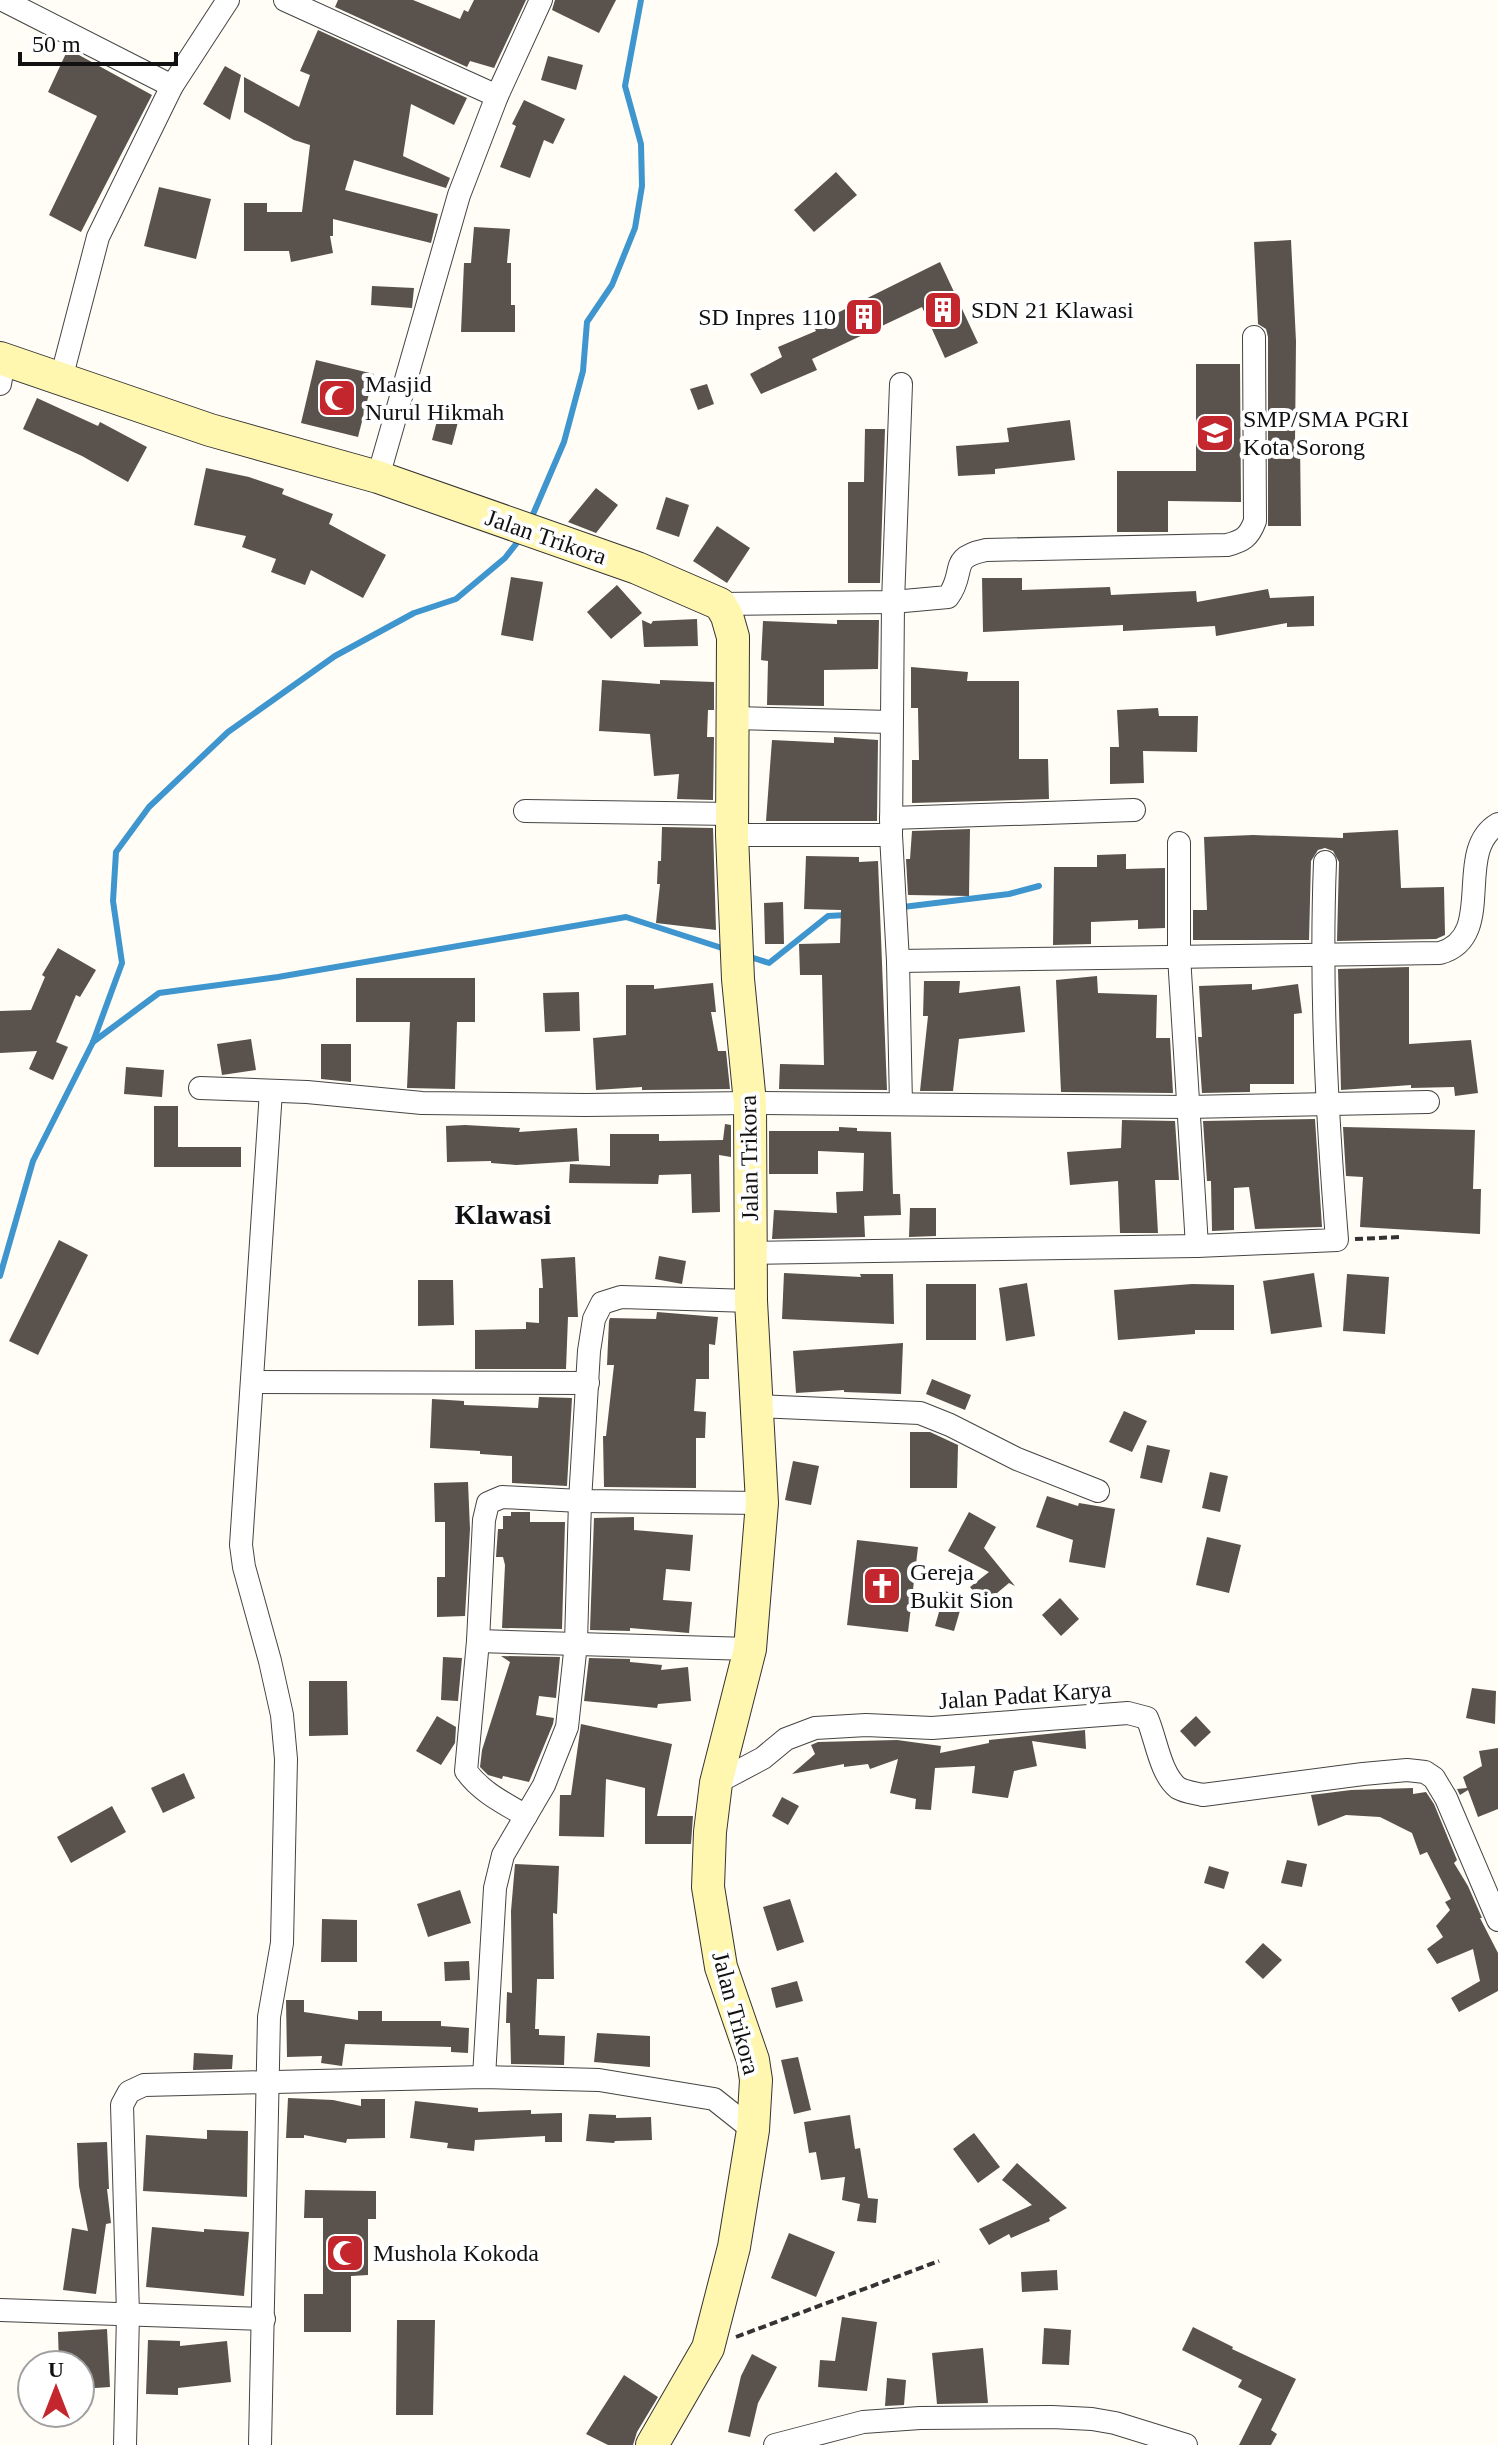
<svg xmlns="http://www.w3.org/2000/svg" width="1498" height="2445" viewBox="0 0 1498 2445" font-family="Georgia,serif">
  <style>
    .lines { fill: none; stroke-linecap: round; stroke-linejoin: round }
    .stream { stroke: #3f96cf; stroke-width: 6 }
    .building { fill: #5a524d }
    .street-casing { stroke: #444; stroke-width: 24 }
    .secondary-casing { stroke: #333; stroke-width: 34 }
    .path { stroke: #333; stroke-width: 4; stroke-dasharray: 8 4; stroke-linecap: butt }
    .street { stroke: #fff; stroke-width: 22 }
    .secondary { stroke: #fff6b0; stroke-width: 32 }
    .labels { text-anchor: middle; stroke-width: 8; stroke-linejoin: round; paint-order: stroke }
    .poi-label { font-size: 24px; fill: #111; stroke: #fff; text-anchor: start }
    .street-label { font-size: 24px; fill: #111; stroke: #fff }
    .quarter-label { font-size: 28px; font-weight: bold; fill: #111; stroke: #fff }
  </style>
  <rect width="100%" height="100%" fill="#fffdf5"/>
  <g class="lines">
    <g class="stream">
      <path d="M531 519 564 442 583 371 587 322 612 285 635 228 642 186 641 144 625 86 641 0"/>
      <path d="M903 907 1009 894 1039 886"/>
      <path d="M747 956 769 963 828 916 847 915"/>
      <path d="M93 1042 159 993 278 977 626 917 725 949"/>
      <path d="M0 1276 33 1161 93 1042 122 963 113 901 116 852 149 807 228 732 335 656 414 613 456 599 505 558 520 539"/>
    </g>
  </g>
  <g class="building">
    <path d="M338 0H413L460 19 464 10 468 12 474 0H526L494 68 470 61 467 67 335 7Z"/>
    <path d="M555 0H616L599 33 552 10Z"/>
    <path d="M318 30 467 98 454 125 411 104 403 156 450 178 446 188 354 160 345 190 438 214 431 243 333 219V236H330L333 253 291 262 289 251H244V203H267V212H302L310 145 294 140 244 112V77L299 107 310 75 300 71Z"/>
    <path d="M68 49 152 95 81 232 49 215 97 116 48 92Z"/>
    <path d="M548 56 583 65 576 90 541 80Z"/>
    <path d="M225 66 241 75 230 120 203 104Z"/>
    <path d="M524 100 565 119 553 144 544 140 530 178 500 167 516 126 512 124Z"/>
    <path d="M836 172 857 195 814 232 794 210Z"/>
    <path d="M159 187 211 199 196 259 144 246Z"/>
    <path d="M474 227 510 229 507 263H511V305H515V332H461L464 263H471Z"/>
    <path d="M1291 240 1296 341 1295 442H1300L1301 526H1268V337L1266 329 1258 324 1254 242Z"/>
    <path d="M940 262 978 343 945 358 922 307 812 359 817 370 761 394 750 374 782 357 778 347 816 331 813 325Z"/>
    <path d="M372 286 414 288 412 308 371 305Z"/>
    <path d="M316 360 374 374 358 437 301 423Z"/>
    <path d="M1196 364H1240L1241 502 1168 501V532H1117V471H1196Z"/>
    <path d="M707 384 714 404 698 410 690 389Z"/>
    <path d="M37 398 98 426 100 422 147 447 128 482 82 456 23 429Z"/>
    <path d="M438 417 458 422 452 445 432 440Z"/>
    <path d="M1070 420 1075 460 995 469V474L958 476 956 446 1009 442 1007 428Z"/>
    <path d="M865 429H885L880 583H848V482H864Z"/>
    <path d="M206 468 249 477 284 489 282 494 333 514 329 524 386 555 363 598 311 570 305 585 271 572 276 559 242 547 246 536 194 525Z"/>
    <path d="M596 488 618 505 596 533 568 522Z"/>
    <path d="M666 497 689 505 679 537 656 529Z"/>
    <path d="M717 526 750 548 727 583 693 561Z"/>
    <path d="M511 577 543 582 533 641 501 635Z"/>
    <path d="M982 578H1022V590L1110 587 1111 595 1196 591 1197 602 1268 589 1270 598 1314 596V626L1287 627V623L1216 636 1215 626 1123 631V625L983 632Z"/>
    <path d="M617 585 642 613 611 639 587 612Z"/>
    <path d="M697 619 698 646 644 647 642 620 651 624 653 621Z"/>
    <path d="M837 620H879L878 669 824 670V706L767 705 768 661 761 660 763 621 837 624Z"/>
    <path d="M911 667 968 672 967 681H1019V759H1048L1049 799 912 803V760H919L918 708H911Z"/>
    <path d="M602 680 660 684V680L714 682V710H708L707 737H714L713 800 677 799 679 774 654 776 650 734 599 731Z"/>
    <path d="M1158 708 1159 716H1198L1197 752 1143 751 1144 783 1110 784V747H1119L1117 710Z"/>
    <path d="M834 737 878 740 877 821H766L772 740 834 743Z"/>
    <path d="M662 827 713 828 716 930 656 923 660 884H657L658 861H661Z"/>
    <path d="M970 829 969 896 908 895 906 859H910L912 831Z"/>
    <path d="M1398 830 1401 888 1444 887 1445 935 1436 939 1337 941 1339 862 1333 851 1325 848 1318 850 1311 861 1309 940H1193V910H1207L1204 837 1253 835 1343 838V833Z"/>
    <path d="M1126 854V869L1165 868V928L1138 929V920L1091 922V944L1053 945 1054 867H1097V855Z"/>
    <path d="M806 856 859 857V862L878 861 887 1090 779 1089 780 1064 824 1065 822 975H800L799 944 840 943 841 910 804 909Z"/>
    <path d="M783 902 784 944H765L764 903Z"/>
    <path d="M58 948 96 970 80 997 76 995 56 1042 68 1047 53 1080 29 1069 37 1051 0 1053V1011L31 1010 45 977 42 975Z"/>
    <path d="M1409 967V1044L1471 1040 1478 1093 1455 1096 1454 1087 1411 1088V1085L1341 1090 1338 969Z"/>
    <path d="M1097 976 1098 993 1157 995 1156 1038H1170L1173 1093 1061 1092 1056 980Z"/>
    <path d="M356 978H475V1022H457L455 1089 407 1088 410 1022H356Z"/>
    <path d="M924 981H960L959 993 1020 986 1025 1032 959 1039 953 1091H920L928 1016H923Z"/>
    <path d="M713 983 716 1012H711L718 1051H726L730 1089 642 1090V1087L596 1090 593 1038 626 1035V985H654V989Z"/>
    <path d="M1252 984V990L1298 984 1302 1013 1294 1014V1084H1250V1092L1202 1093 1198 1037H1202L1199 986Z"/>
    <path d="M579 992 580 1031 545 1032 543 993Z"/>
    <path d="M251 1039 256 1070 222 1075 217 1044Z"/>
    <path d="M321 1044H351V1082L321 1079Z"/>
    <path d="M126 1067 164 1070 162 1097 124 1094Z"/>
    <path d="M154 1106H178V1147H241V1167H154Z"/>
    <path d="M1315 1119 1322 1227 1255 1229 1249 1187 1234 1188V1230L1212 1231 1211 1181H1207L1203 1121Z"/>
    <path d="M1122 1120 1175 1121 1179 1180H1155L1158 1233H1120L1118 1181 1070 1185 1067 1152 1121 1148Z"/>
    <path d="M725 1124 731 1125V1157L719 1155 720 1212 692 1213 691 1174 659 1175 658 1184 569 1183 570 1164 610 1166V1134H659V1141L723 1140Z"/>
    <path d="M465 1125 520 1128 519 1132 577 1128 579 1161 516 1165 491 1163V1161L447 1162 446 1126Z"/>
    <path d="M839 1127 857 1128V1131L891 1132 893 1194H900L901 1215 864 1216 865 1237 772 1239 774 1210 837 1213 836 1192 863 1191 864 1153 818 1151V1174H769V1131H839Z"/>
    <path d="M1343 1127 1475 1130 1473 1189H1481L1480 1234 1360 1227 1363 1177 1346 1176Z"/>
    <path d="M910 1208H936V1236L909 1237Z"/>
    <path d="M59 1240 88 1255 38 1355 9 1341Z"/>
    <path d="M659 1256 686 1261 682 1284 655 1279Z"/>
    <path d="M575 1257 578 1317H568L566 1369H475V1330L526 1329V1322L539 1323V1288H543L541 1259Z"/>
    <path d="M784 1273 861 1277 860 1274H893L894 1324 782 1319Z"/>
    <path d="M1314 1273 1322 1327 1271 1334 1263 1281Z"/>
    <path d="M1347 1274 1389 1277 1385 1334 1343 1331Z"/>
    <path d="M418 1280H453L454 1325 418 1326Z"/>
    <path d="M1027 1283 1035 1336 1006 1341 999 1288Z"/>
    <rect x="926" y="1284" width="50" height="56"/>
    <path d="M1192 1284 1234 1285V1330H1195V1334L1118 1340 1114 1290Z"/>
    <path d="M657 1312 718 1317 715 1345 709 1344V1379H696L694 1411 706 1412 705 1438H696V1488L604 1487 603 1436H606L614 1365H607L609 1321 610 1318 656 1319Z"/>
    <path d="M903 1343 901 1394 844 1392V1390L796 1393 793 1351Z"/>
    <path d="M932 1379 971 1395 965 1410 926 1394Z"/>
    <path d="M539 1397 572 1398 567 1486 512 1483V1456L480 1454V1451L430 1448 432 1399 464 1401V1405L538 1408Z"/>
    <path d="M1124 1411 1147 1421 1132 1452 1109 1442Z"/>
    <path d="M910 1432H930L958 1445 957 1488H910Z"/>
    <path d="M1147 1445 1170 1450 1162 1483 1140 1478Z"/>
    <path d="M793 1461 819 1466 811 1505 785 1500Z"/>
    <path d="M1210 1472 1228 1476 1220 1512 1202 1508Z"/>
    <path d="M468 1482 470 1529 465 1616 437 1617V1577H445V1522H435L434 1483Z"/>
    <path d="M1047 1496 1078 1506 1079 1503 1115 1509 1105 1568 1069 1562 1073 1540 1036 1527Z"/>
    <path d="M511 1512H530V1522H565L562 1629 502 1628 505 1565 503 1557H496L498 1529H503V1516H511Z"/>
    <path d="M969 1512 996 1527 984 1548 1015 1586 1009 1583 984 1604 970 1587 989 1572 948 1551Z"/>
    <path d="M634 1517V1530L693 1535 690 1571 666 1569 663 1600 692 1602 689 1633 630 1628V1631L590 1630 594 1518Z"/>
    <path d="M1207 1537 1241 1545 1229 1593 1196 1585Z"/>
    <path d="M857 1540 918 1547 908 1632 847 1625Z"/>
    <path d="M945 1591 964 1597 954 1631 935 1626Z"/>
    <path d="M1060 1598 1079 1619 1061 1636 1042 1615Z"/>
    <path d="M501 1656 560 1657 556 1698 539 1696 536 1715 554 1718 553 1724 529 1782 503 1776 502 1779 488 1775 480 1767 482 1750 510 1662Z"/>
    <path d="M443 1657 462 1658 458 1701 441 1700Z"/>
    <path d="M589 1658 630 1659V1662L662 1665 661 1670 688 1667 691 1701 658 1704 657 1708 584 1701Z"/>
    <path d="M309 1681H347L348 1735 309 1736Z"/>
    <path d="M1472 1688 1496 1691 1495 1724 1466 1718Z"/>
    <path d="M437 1716 456 1727 455 1743 441 1765 416 1751Z"/>
    <path d="M1196 1716 1211 1732 1195 1747 1180 1731Z"/>
    <path d="M581 1724 672 1744 657 1816H693L691 1844H645V1788L606 1779 604 1837 559 1836 560 1795H571Z"/>
    <path d="M1085 1730 1086 1749 1032 1741 1037 1766 1014 1771 1008 1798 972 1793 975 1766 935 1768 931 1810 915 1809 916 1799 890 1793 898 1759 870 1769 868 1764 844 1767V1764L792 1774 815 1754 811 1745 818 1742 897 1740 941 1746 940 1753 989 1743V1740Z"/>
    <path d="M1498 1748V1809L1478 1817 1468 1790 1460 1795 1457 1789 1467 1788 1463 1777 1482 1766 1479 1751Z"/>
    <path d="M184 1773 195 1798 163 1813 151 1788Z"/>
    <path d="M1413 1788V1794L1426 1792 1434 1804 1457 1860 1454 1863 1468 1886 1482 1918H1480L1498 1953V1991L1459 2012 1451 1998 1480 1981 1473 1949 1437 1964 1427 1949 1443 1937 1436 1926 1450 1910 1445 1902 1451 1899 1427 1852 1420 1855 1412 1833 1380 1817 1346 1815 1318 1826 1311 1795 1351 1790Z"/>
    <path d="M782 1797 799 1806 788 1825 772 1816Z"/>
    <path d="M112 1806 126 1832 71 1863 57 1837Z"/>
    <path d="M1287 1860 1307 1864 1302 1887 1281 1883Z"/>
    <path d="M515 1864 559 1866 557 1914 553 1913 554 1979H537L535 2029H539V2035L565 2036 564 2065 511 2064 510 2023H506L507 1992 512 1993 511 1911Z"/>
    <path d="M1209 1866 1229 1872 1224 1889 1204 1883Z"/>
    <path d="M460 1890 471 1923 428 1937 417 1904Z"/>
    <path d="M790 1899 804 1942 777 1951 763 1907Z"/>
    <path d="M322 1919 357 1920V1962H321Z"/>
    <path d="M1263 1943 1282 1960 1263 1979 1245 1962Z"/>
    <path d="M469 1961 470 1980 445 1981 444 1962Z"/>
    <path d="M797 1981 803 2001 776 2008 771 1988Z"/>
    <path d="M286 2000H304V2012L358 2020V2011H382V2021H441V2026L469 2028 468 2053 451 2052V2047L345 2044 342 2066 321 2063 322 2056 287 2057Z"/>
    <path d="M597 2033 650 2036V2067L594 2062Z"/>
    <path d="M194 2053 233 2055 232 2069 193 2070Z"/>
    <path d="M798 2057 811 2110 794 2114 781 2060Z"/>
    <path d="M288 2098 333 2100 361 2106V2099H385V2138L347 2139 346 2143 304 2135V2138H286Z"/>
    <path d="M415 2101 478 2108V2112L531 2110V2114L562 2113V2142H545V2136L475 2140 474 2151 447 2148 448 2143 410 2138Z"/>
    <path d="M589 2114 616 2115V2118L651 2117 652 2140 615 2141 614 2143 586 2141Z"/>
    <path d="M850 2115 855 2149 860 2148 868 2198 878 2199 876 2223 857 2221 860 2204 842 2200 845 2177 821 2180 816 2152 809 2153 804 2122Z"/>
    <path d="M207 2130 248 2131 247 2197 143 2191 146 2135 207 2139Z"/>
    <path d="M974 2133 1000 2167 978 2183 953 2149Z"/>
    <path d="M107 2142 109 2189H107L111 2223 106 2224 96 2294 63 2290 72 2228 88 2231 79 2186 77 2143Z"/>
    <path d="M1017 2163 1067 2208 1049 2218 1050 2221 1011 2238 1009 2234 989 2245 979 2229 1032 2205 1002 2180Z"/>
    <path d="M305 2190 376 2191V2219H368V2275L351 2276V2332H304V2294H323V2218H304Z"/>
    <path d="M152 2227 204 2232V2229L249 2232 244 2296 146 2287Z"/>
    <path d="M789 2233 835 2252 816 2297 771 2278Z"/>
    <path d="M1057 2270 1058 2290 1022 2292 1021 2272Z"/>
    <path d="M842 2317 877 2322 867 2391 818 2387 820 2360 835 2361Z"/>
    <path d="M397 2320H435L433 2415H396Z"/>
    <path d="M1193 2327 1233 2347 1232 2349 1296 2379 1271 2430 1277 2434 1271 2445H1239L1262 2399 1238 2387 1242 2380 1182 2350Z"/>
    <path d="M1044 2328 1071 2330 1069 2365 1042 2364Z"/>
    <path d="M107 2329 110 2387 80 2389V2365H59L58 2332Z"/>
    <path d="M148 2340 180 2341V2346L227 2341 231 2382 178 2388V2395L146 2394Z"/>
    <path d="M983 2348 988 2403 937 2404 932 2353Z"/>
    <path d="M752 2354 777 2367 758 2403 750 2437 728 2432 741 2376Z"/>
    <path d="M624 2375 658 2397 637 2432 633 2445H608L586 2434Z"/>
    <path d="M887 2378 906 2380 904 2405 885 2406Z"/>
  </g>
  <g class="lines">
    <defs>
      <g id="street">
        <path d="M3 0 172 86"/>
        <path d="M285 0 497 96"/>
        <path d="M61 379 98 237 172 86 228 0"/>
        <path d="M0 384 4 360"/>
        <path d="M901 384 893 602 891 835 898 961 901 1104"/>
        <path d="M378 477 459 195 497 96 541 0"/>
        <path d="M720 604 893 602 948 597C967 571 947 558 986 550L1227 545C1243 541 1249 537 1255 521L1254 337"/>
        <path d="M733 718 891 722"/>
        <path d="M525 811 732 814"/>
        <path d="M891 818 1134 810"/>
        <path d="M732 835H891"/>
        <path d="M1179 843V956L1197 1246"/>
        <path d="M898 961 1440 953C1498 937 1452 851 1498 824"/>
        <path d="M200 1088 307 1092 422 1103 585 1105 750 1103 1187 1107 1428 1102"/>
        <path d="M751 1253 1197 1246 1337 1240C1327 1114 1320 989 1325 862"/>
        <path d="M252 1382 588 1383"/>
        <path d="M756 1406 920 1413 950 1425 1017 1459 1098 1491"/>
        <path d="M478 1641 750 1649"/>
        <path d="M716 1783 763 1758 786 1739 815 1728 866 1725 932 1728 1128 1713 1147 1718C1156 1738 1160 1774 1178 1788 1185 1792 1195 1793 1203 1795L1363 1774 1407 1770 1425 1772 1434 1778 1446 1798 1498 1920"/>
        <path d="M526 1816C504 1803 481 1792 466 1771L478 1641 484 1520 488 1503 502 1497 580 1501 762 1503"/>
        <path d="M484 2077 495 1888 503 1855 544 1785 567 1727 576 1643 580 1501 589 1351 594 1319 602 1303 621 1297 751 1301"/>
        <path d="M0 2310 264 2319"/>
        <path d="M125 2445 128 2314 122 2105 129 2092 144 2085 484 2077 599 2080 714 2099 753 2130"/>
        <path d="M260 2445 269 2017 282 1943 286 1759 282 1715 270 1661 244 1567 241 1545 271 1091"/>
        <path d="M775 2445 863 2422 920 2418 1052 2417 1092 2419 1115 2423 1186 2445"/>
      </g>
      <path id="secondary" d="M0 358 210 430 378 477 637 568 720 604 727 616 733 637 732 835 738 979 750 1103 751 1301 762 1503 750 1649 716 1783 710 1832 708 1887 721 1967 753 2060 756 2080 753 2130 734 2247 708 2348 652 2445"/>
    </defs>
    <use href="#street" class="street-casing"/>
    <use href="#secondary" class="secondary-casing"/>
    <g class="path">
      <path d="M1355 1239 1401 1237"/>
      <path d="M736 2337 939 2261"/>
    </g>
    <use href="#street" class="street"/>
    <use href="#secondary" class="secondary"/>
  </g>
  <defs>
    <symbol id="building-square" viewBox="-11 -11 22 22"><rect x="-9" y="-9" width="18" height="18" rx="4" fill="#c4262e" stroke="#fff"/><path d="M-4-6H4V6H1V3H-1V6H-4ZM-2.5-4.3h1.7v1.8h-1.7ZM.8-4.3h1.7v1.8H.8ZM-2.5-1h1.7V.8h-1.7ZM.8-1h1.7V.8H.8Z" fill="#fff"/></symbol>
    <symbol id="mosque-square" viewBox="-11 -11 22 22"><rect x="-9" y="-9" width="18" height="18" rx="4" fill="#c4262e" stroke="#fff"/><path d="M3.5-4.9A6 6 0 1 0 3.5 4.9A5 5 0 1 1 3.5-4.9Z" fill="#fff"/></symbol>
    <symbol id="school-square" viewBox="-11 -11 22 22"><rect x="-9" y="-9" width="18" height="18" rx="4" fill="#c4262e" stroke="#fff"/><path d="M0-5L7-2L0 1L-7-2ZM-4 1L0 2.5L4 1V4Q0 6-4 4Z" fill="#fff"/></symbol>
    <symbol id="church-square" viewBox="-11 -11 22 22"><rect x="-9" y="-9" width="18" height="18" rx="4" fill="#c4262e" stroke="#fff"/><path d="M-1.2-6h2.4v3.5h3.3v2.4h-3.3V6h-2.4V-.1h-3.3v-2.4h3.3Z" fill="#fff"/></symbol>
  </defs>
  <g fill-rule="evenodd">
    <use href="#building-square" x="921" y="288" width="44" height="44"/>
    <use href="#building-square" x="842" y="295" width="44" height="44"/>
    <use href="#mosque-square" x="315" y="376" width="44" height="44"/>
    <use href="#school-square" x="1193" y="411" width="44" height="44"/>
    <use href="#church-square" x="860" y="1564" width="44" height="44"/>
    <use href="#mosque-square" x="323" y="2231" width="44" height="44"/>
  </g>
  <g class="labels">
    <g class="poi-label">
      <text x="971" y="318">SDN 21 Klawasi</text>
      <text x="836" y="325" text-anchor="end">SD Inpres 110</text>
      <text x="365" y="392">Masjid<tspan x="365" dy="28">Nurul Hikmah</tspan></text>
      <text x="1243" y="427">SMP/SMA PGRI<tspan x="1243" dy="28">Kota Sorong</tspan></text>
      <text x="910" y="1580">Gereja<tspan x="910" dy="28">Bukit Sion</tspan></text>
      <text x="373" y="2261">Mushola Kokoda</text>
    </g>
    <g class="street-label">
      <text transform="translate(546 537) rotate(19)" y="8">Jalan Trikora</text>
      <text transform="translate(749 1158) rotate(-91)" y="8">Jalan Trikora</text>
      <text transform="translate(1025 1695) rotate(-4)" y="8">Jalan Padat Karya</text>
      <text transform="translate(736 2013) rotate(75)" y="8">Jalan Trikora</text>
    </g>
    <g class="quarter-label">
      <text x="503" y="1224">Klawasi</text>
    </g>
  </g>
  <g transform="translate(56 2389)"><circle r="38" fill="#ffffff" stroke="#a0a0a0" stroke-width="2"/>
  <path d="M0-6L14 30L0 20L-14 30Z" fill="#c4262e"/>
  <text y="-12" font-size="22" font-weight="bold" text-anchor="middle" fill="#111111">U</text>
  </g>
  <path d="M20 52v12h156v-12" fill="none" stroke="#111111" stroke-width="4"/>
  <text x="32" y="52" font-size="24" fill="#111111" stroke="#ffffff" stroke-width="6" paint-order="stroke">50 m</text>
</svg>
